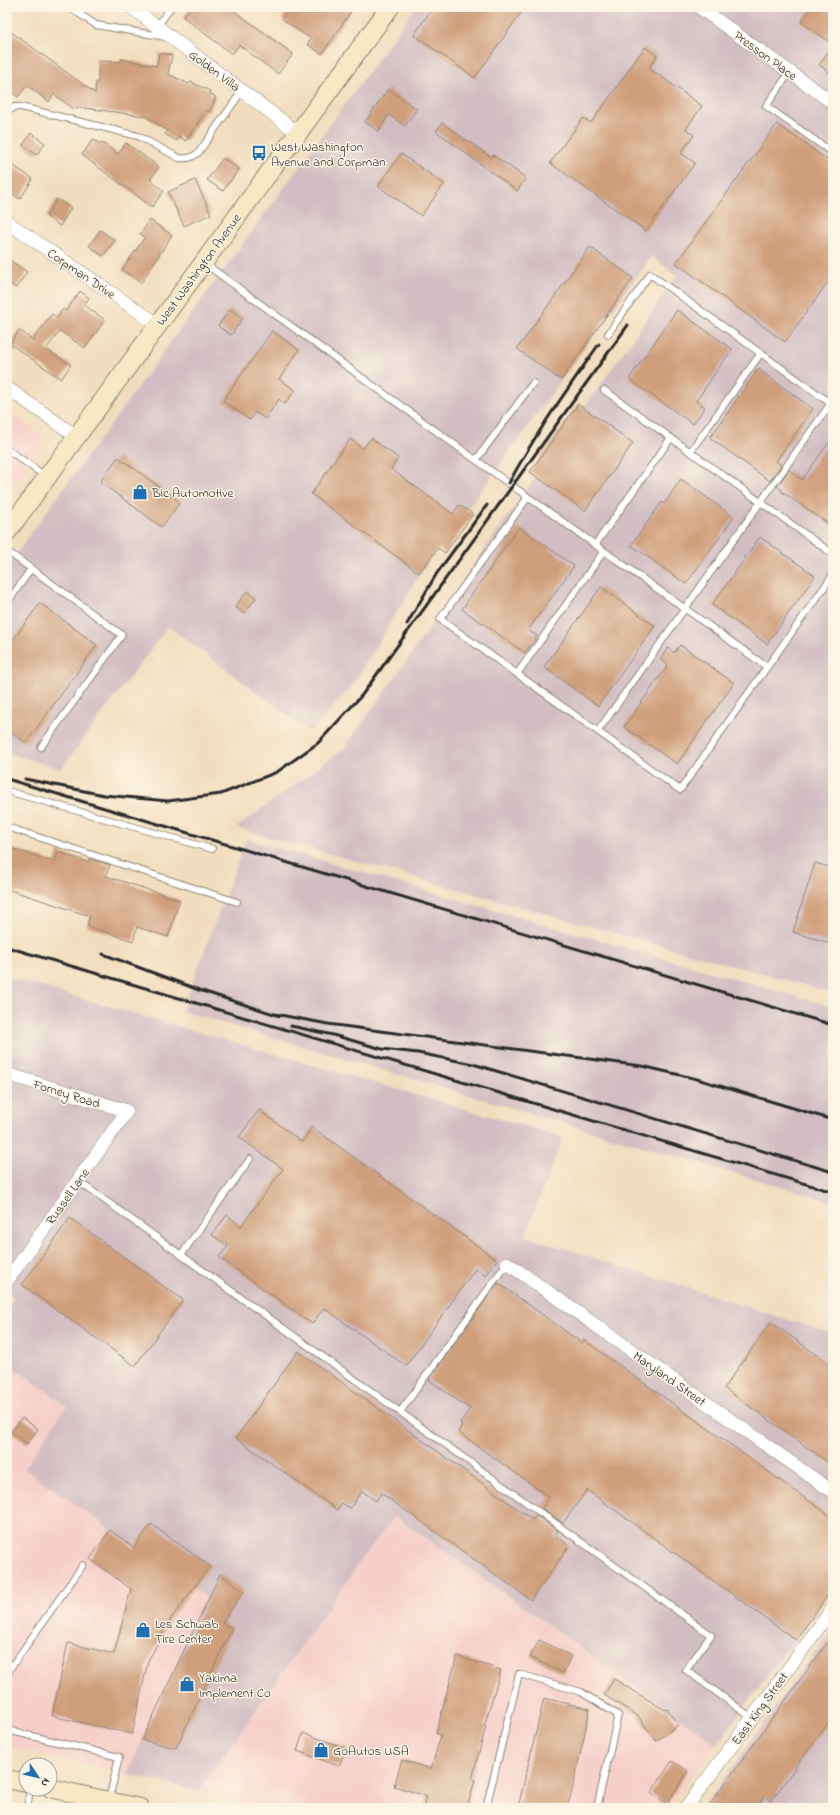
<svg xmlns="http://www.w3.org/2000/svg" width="840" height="1815" viewBox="0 0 840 1815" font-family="'Indie Flower',sans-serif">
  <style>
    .built { fill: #f7d0ca }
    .industrial { fill: #d2bec2 }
    .building { fill: #cf9f7c }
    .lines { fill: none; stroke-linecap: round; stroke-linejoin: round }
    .lane-casing { stroke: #8e8474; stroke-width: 8 }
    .street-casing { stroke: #8e8474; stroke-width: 14 }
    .secondary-casing { stroke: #8e8474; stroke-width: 20 }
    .lane { stroke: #fff; stroke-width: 6 }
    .street { stroke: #fff; stroke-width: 13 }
    .secondary { stroke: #f7e9c3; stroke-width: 18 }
    .rail { stroke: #2b2b2b; stroke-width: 3 }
    .labels { text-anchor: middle; stroke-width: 3; stroke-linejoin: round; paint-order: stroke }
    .street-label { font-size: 13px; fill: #2b2b2b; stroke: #fcf5e5 }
    .poi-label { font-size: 13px; fill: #2b2b2b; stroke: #fcf5e5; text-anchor: start }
  </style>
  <rect width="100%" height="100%" fill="#fcf5e5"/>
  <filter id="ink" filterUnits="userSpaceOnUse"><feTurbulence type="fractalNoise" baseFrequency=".025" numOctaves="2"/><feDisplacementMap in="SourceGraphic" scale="8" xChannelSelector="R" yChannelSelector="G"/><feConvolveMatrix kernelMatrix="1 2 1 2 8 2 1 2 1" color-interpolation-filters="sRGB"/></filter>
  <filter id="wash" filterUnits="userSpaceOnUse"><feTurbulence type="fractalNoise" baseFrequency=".012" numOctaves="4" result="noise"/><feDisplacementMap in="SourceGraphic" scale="16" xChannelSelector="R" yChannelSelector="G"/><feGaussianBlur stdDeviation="0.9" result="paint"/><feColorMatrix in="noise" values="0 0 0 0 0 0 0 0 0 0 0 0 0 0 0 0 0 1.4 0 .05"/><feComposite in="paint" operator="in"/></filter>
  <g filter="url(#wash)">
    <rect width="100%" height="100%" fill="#f2debe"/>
    <g class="built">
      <path d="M7 411 45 439 7 493Z"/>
      <path d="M7 1363 67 1406 24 1468 206 1597 127 1774 7 1747Z"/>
      <path d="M395 1516 717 1744 668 1808H276L199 1791 370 1548Z"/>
    </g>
    <g class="industrial">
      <path d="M416 7H833V993L236 828 345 748 677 276 652 256 420 574 350 689 310 732 168 626 61 769 7 753V566Z"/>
      <path d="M246 839 833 1007V1202L182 1011Z"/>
      <path d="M7 977 563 1137 525 1236 833 1334V1588L717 1744 395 1516 370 1548 199 1791 127 1774 206 1597 24 1468 67 1406 7 1363V1308L14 1298 7 1293Z"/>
      <path d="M833 1627V1808H703Z"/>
    </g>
    <g id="blocks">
      <g class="building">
        <path d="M191 7H229L293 54 278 74 239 45 232 54 183 17Z"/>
        <path d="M290 7H354L322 54 307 44 311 39 282 19Z"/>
        <path d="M433 7H525L475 78 414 35Z"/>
        <path d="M812 7H833V44L801 22Z"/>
        <path d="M7 29 95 93 96 82H98V61L121 62V59L157 66 159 53 172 55 168 74 189 84 191 82 210 91 209 93 216 97 209 112 206 110 186 141 179 136 177 141 165 134 168 131 145 116 77 107 75 110 54 94 49 102 27 85 18 97 7 88Z"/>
        <path d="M833 45V75L819 65Z"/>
        <path d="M645 47 657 56 649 68 702 106 686 129 694 135 681 153 695 163 646 231 550 163 583 118 591 123Z"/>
        <path d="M388 89 417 109 405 126 389 115 378 131 365 122Z"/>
        <path d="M442 123 491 157 493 155 526 178 517 191 436 131Z"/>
        <path d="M777 124 833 164V275L785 342 676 263Z"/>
        <path d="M31 133 45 143 37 155 23 145Z"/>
        <path d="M93 139 100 144 101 142 118 154 126 143 159 167 150 180 164 191 152 207 82 155Z"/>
        <path d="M401 154 444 184 421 216 378 186Z"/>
        <path d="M223 158 239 169 223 191 207 180Z"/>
        <path d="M12 165 33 179 20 199 7 190V174Z"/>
        <path d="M195 180 211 214 184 226 168 192Z"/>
        <path d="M57 199 71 208 60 226 46 216Z"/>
        <path d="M150 220 172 235 141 283 122 270 145 237 140 234Z"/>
        <path d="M100 230 115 240 103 256 89 246Z"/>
        <path d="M590 247 633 278 561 380 517 349Z"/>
        <path d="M7 258 27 272 16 288 7 282Z"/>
        <path d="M80 291 89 298 84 305 105 320 85 348 60 331 46 349 71 365 61 379 10 344 19 330 33 340 52 314 57 318 63 309 66 311Z"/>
        <path d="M230 309 243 318 231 335 218 326Z"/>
        <path d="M677 310 732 349 696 401 705 407 693 424 629 379Z"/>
        <path d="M272 331 299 350 279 379 295 390 285 404 279 399 265 419 255 412 250 420 223 401Z"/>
        <path d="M758 369 813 409 776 461 781 465 770 481 710 438Z"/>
        <path d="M578 404 633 443 585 511 530 472Z"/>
        <path d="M833 437V527L781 491 782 490 777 486 789 470 802 480Z"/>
        <path d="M371 438 398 458 391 469 453 514 459 505 473 514 445 553 438 548 419 573 311 494 350 439 363 449Z"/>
        <path d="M118 457 180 502 162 527 100 482Z"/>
        <path d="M681 479 734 517 686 584 631 545 662 502 664 504Z"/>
        <path d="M519 527 574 566 528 630 537 636 525 653 462 609Z"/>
        <path d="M760 537 815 576 767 644 712 605Z"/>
        <path d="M601 587 655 626 598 706 544 667Z"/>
        <path d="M247 591 256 598 244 614 235 607Z"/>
        <path d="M40 603 97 645 26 743 7 729V648Z"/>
        <path d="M680 645 734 683 677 764 624 727 668 665 660 659 668 648 674 653Z"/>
        <path d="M7 847 55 862 58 852 88 862 89 859 110 865 106 876 180 900 168 937 137 927 133 941 87 926 90 916 7 889Z"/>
        <path d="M815 863 833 868V944L793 932Z"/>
        <path d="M259 1110 302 1142 312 1127 497 1260 486 1276 476 1268 406 1366 324 1308 312 1324 219 1257 228 1246 212 1235 227 1215 241 1226 283 1169 239 1137Z"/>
        <path d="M70 1218 183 1300 135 1366 22 1285Z"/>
        <path d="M498 1283 582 1343 584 1340 833 1518V1588L796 1640 587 1490 563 1523 542 1508 549 1497 458 1432 462 1425 460 1423 470 1409 429 1380Z"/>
        <path d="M771 1322 833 1367V1466L724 1388Z"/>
        <path d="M298 1351 533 1520 536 1515 558 1531 555 1535 569 1546 531 1600 381 1493 376 1501 362 1491 350 1508 342 1503 337 1510 236 1438Z"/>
        <path d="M22 1418 38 1429 27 1444 11 1432Z"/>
        <path d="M151 1524 210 1566 172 1617 148 1661 132 1734 52 1716 68 1643 114 1654 131 1589 90 1559 110 1530 134 1548Z"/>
        <path d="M220 1574 244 1591 222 1623 232 1628 176 1748 142 1740Z"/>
        <path d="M833 1635V1716L771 1801 765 1796 756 1808H707Z"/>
        <path d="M539 1640 571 1656 563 1673 530 1657Z"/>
        <path d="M457 1656 501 1670 484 1726H486L472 1779 475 1780 467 1808H423L426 1796 394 1786 402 1760 431 1769 441 1735 436 1733Z"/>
        <path d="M614 1679 665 1710 667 1709 678 1725 656 1741 638 1716 604 1695Z"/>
        <path d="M544 1698 590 1709 572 1791 567 1808H518Z"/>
        <path d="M303 1733 346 1748 339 1766 297 1751Z"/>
        <path d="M672 1761 688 1771 667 1804 651 1793Z"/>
      </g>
    </g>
  </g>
  <g filter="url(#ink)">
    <use href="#blocks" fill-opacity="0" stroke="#8e8474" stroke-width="1"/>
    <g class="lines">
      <defs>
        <g id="lane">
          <path d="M69 7 96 25 166 37"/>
          <path d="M157 27 171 7"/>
          <path d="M790 72 766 106 833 153"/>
          <path d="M7 112 15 107H21L138 136 179 158C188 159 192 158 199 152L242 91"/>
          <path d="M204 263 476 460 533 383"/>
          <path d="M608 334 650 274 833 405"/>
          <path d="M671 438 833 554"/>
          <path d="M7 449 45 476"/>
          <path d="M690 452 761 353"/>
          <path d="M476 460 767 667 680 790 440 619 528 497"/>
          <path d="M595 545 671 438 604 390"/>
          <path d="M7 551 122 635 41 747"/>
          <path d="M7 603 31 569"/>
          <path d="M767 667 833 575"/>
          <path d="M517 674 604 551"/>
          <path d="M598 731 831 403"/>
          <path d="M7 791 212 849"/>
          <path d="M7 827 237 902"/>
          <path d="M78 1181 711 1635 686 1670 752 1718"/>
          <path d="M181 1255 250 1159"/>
          <path d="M400 1412 507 1263"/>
          <path d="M7 1676 9 1670 83 1565"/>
          <path d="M7 1730 119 1757 109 1800"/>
          <path d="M27 1808 30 1789"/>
          <path d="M486 1808 519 1674 581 1692 618 1715 597 1808"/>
        </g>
        <g id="street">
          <path d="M131 7 298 133"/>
          <path d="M699 7 833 103"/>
          <path d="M7 222 157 324"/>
          <path d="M7 388 76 436"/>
          <path d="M7 1074 127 1111 7 1281"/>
          <path d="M507 1263 833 1492"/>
          <path d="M686 1808 833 1608"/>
        </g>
        <g id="secondary">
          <path d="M7 532 390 7"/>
          <path d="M7 1779 26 1783"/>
          <path d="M50 1788 140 1808"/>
        </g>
      </defs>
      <use href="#lane" class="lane-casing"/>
      <use href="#street" class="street-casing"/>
      <use href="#secondary" class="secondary-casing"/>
      <use href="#lane" class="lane"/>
      <use href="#street" class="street"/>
      <use href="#secondary" class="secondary"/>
      <g class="rail">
        <path d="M509 483C535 434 567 390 599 344"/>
        <path d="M407 624 437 573 487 505"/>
        <path d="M7 779 833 1025"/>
        <path d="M25 779 104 795 168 801 221 794 277 772 318 743 362 695 628 325"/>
        <path d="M7 947 833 1192"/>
        <path d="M103 954 199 990 280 1016"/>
        <path d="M275 1014 328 1024 642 1066 697 1079 833 1120"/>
        <path d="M291 1026 333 1035 382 1049 418 1053 473 1064 833 1172"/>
      </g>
    </g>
  </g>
  <defs>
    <symbol id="bus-bare" viewBox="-9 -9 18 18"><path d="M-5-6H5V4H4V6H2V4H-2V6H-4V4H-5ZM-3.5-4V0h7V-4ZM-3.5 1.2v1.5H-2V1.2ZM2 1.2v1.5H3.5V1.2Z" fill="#1f6fb2" stroke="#fcf5e5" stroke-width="2.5" paint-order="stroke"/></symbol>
    <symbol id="shop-bare" viewBox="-9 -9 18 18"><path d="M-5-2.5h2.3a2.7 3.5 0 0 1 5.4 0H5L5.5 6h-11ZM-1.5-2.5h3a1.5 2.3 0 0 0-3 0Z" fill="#1f6fb2" stroke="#fcf5e5" stroke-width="2.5" paint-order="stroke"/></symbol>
  </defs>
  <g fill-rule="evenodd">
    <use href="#bus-bare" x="248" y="142" width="22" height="22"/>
    <use href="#shop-bare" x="129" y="481" width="22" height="22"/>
    <use href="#shop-bare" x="132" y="1619" width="22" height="22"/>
    <use href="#shop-bare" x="176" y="1673" width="22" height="22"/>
    <use href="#shop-bare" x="310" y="1739" width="22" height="22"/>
  </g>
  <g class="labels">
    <g class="street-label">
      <text transform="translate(766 55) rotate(36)" y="5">Presson Place</text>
      <text transform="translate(215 70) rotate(37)" y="5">Golden Villa</text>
      <text transform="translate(198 269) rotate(-54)" y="5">West Washington Avenue</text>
      <text transform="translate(82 273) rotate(34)" y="5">Corpman Drive</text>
      <text transform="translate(67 1093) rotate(17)" y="5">Forney Road</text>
      <text transform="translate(67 1196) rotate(-55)" y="5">Russell Lane</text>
      <text transform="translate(670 1378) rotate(35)" y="5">Maryland Street</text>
      <text transform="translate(759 1708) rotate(-54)" y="5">East King Street</text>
    </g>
    <g class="poi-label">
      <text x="271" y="151">West Washington<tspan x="271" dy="15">Avenue and Corpman</tspan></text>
      <text x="152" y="497">Bic Automotive</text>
      <text x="155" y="1628">Les Schwab<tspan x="155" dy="15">Tire Center</tspan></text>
      <text x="199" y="1682">Yakima<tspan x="199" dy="15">Implement Co</tspan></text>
      <text x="333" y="1755">GoAutos USA</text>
    </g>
  </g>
  <rect width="840" height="1815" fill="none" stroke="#fcf5e5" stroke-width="24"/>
  <g transform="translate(38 1777) rotate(125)"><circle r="19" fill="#fcf5e5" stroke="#a8a49b"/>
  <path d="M0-3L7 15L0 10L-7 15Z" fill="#1f6fb2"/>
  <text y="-6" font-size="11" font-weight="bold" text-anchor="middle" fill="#2b2b2b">N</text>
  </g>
</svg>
